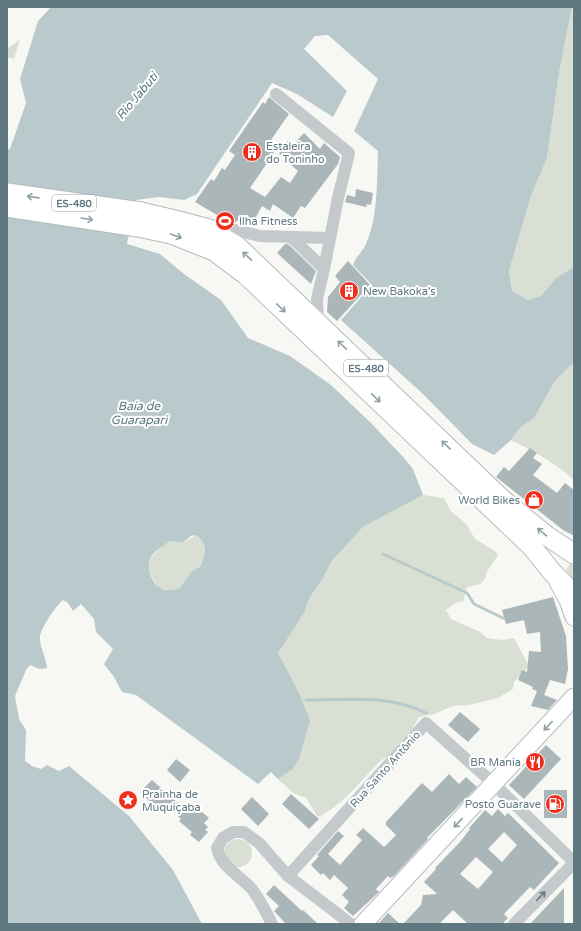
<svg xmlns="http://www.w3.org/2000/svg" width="581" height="931" viewBox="0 0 581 931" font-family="'Varela Round',sans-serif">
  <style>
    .green { fill: #dadfd4 }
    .water { fill: #bacacc; fill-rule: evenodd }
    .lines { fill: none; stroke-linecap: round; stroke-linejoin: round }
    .stream { stroke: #bacacc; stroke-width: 3 }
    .building { fill: #abb6b9; fill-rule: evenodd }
    .secondary-casing { stroke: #b6bdc0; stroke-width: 19 }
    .primary-casing { stroke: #b5bbbe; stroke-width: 21 }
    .street { stroke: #c4c9cc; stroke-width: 12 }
    .secondary { stroke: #fff; stroke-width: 17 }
    .primary { stroke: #fff; stroke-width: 19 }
    .oneway { stroke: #90a0a7 }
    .oneway2 { stroke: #657c85 }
    .labels { text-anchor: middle; stroke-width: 4; stroke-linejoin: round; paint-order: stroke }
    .shield { fill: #fff; stroke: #90a0a7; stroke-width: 1 }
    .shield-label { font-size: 10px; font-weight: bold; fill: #607881 }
    .poi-label { font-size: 11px; fill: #607881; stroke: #fff; text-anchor: start }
    .street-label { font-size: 11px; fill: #607881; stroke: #fff }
    .water-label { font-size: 12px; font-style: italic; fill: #5a787c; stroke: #fff }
  </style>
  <rect width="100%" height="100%" fill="#f7f7f4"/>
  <g class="green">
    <path d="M572 7H574V267L556 278 541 296 528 300 512 291 509 271 531 196 547 158 559 73Z"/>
    <path d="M20 39 14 59 7 57V49Z"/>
    <path d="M574 362V480C559 465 531 450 511 440L521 427 534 418 555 381Z"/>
    <path d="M423 495 444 498 450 510 466 524 475 539 495 551 498 555 486 573V578L480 584 468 587 465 594 464 601 455 603 446 610 451 619 480 632 487 638 502 640 514 638 529 666 514 682 513 689 498 698 469 705 453 706 434 714 419 717C417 723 401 745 397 750 392 755 385 757 379 762 361 781 342 806 318 817L306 798 293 793 278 779 293 769 299 759 301 746 299 693 277 653 304 613 310 597 324 577 331 562 363 527Z"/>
    <path d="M196 535C209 546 205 551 201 566L191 572 179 589 167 590 160 589C142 565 147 557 170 541L182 543Z"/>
    <path d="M571 562 574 564V581L566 570Z"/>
    <circle cx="238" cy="853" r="14"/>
  </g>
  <path class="water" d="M51 7H572L559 73 547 158 531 196 509 271 512 291 528 300 541 296 556 278 574 267V362L555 381 534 418 521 427 511 440 494 455 472 444 423 394 341 320 372 285 353 265C356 257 361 253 365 246 378 221 377 179 378 151L354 131 378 79 328 35 315 36 304 49 347 91 333 117 297 94 272 83 197 194 184 200 159 197 136 200 127 244 160 254 184 274 221 300 248 338 290 356 331 385 372 424 405 459 413 469 423 495 363 527 331 562 324 577 310 597 304 613 278 653 299 693 310 720 299 759 293 769 278 779 271 772 258 784 136 695 122 692 114 677 104 664 113 649 96 632 94 619 81 604 73 611 68 603 63 600C56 606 38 631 40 640 41 650 46 658 47 668L39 669 30 665 26 670 15 696 19 719 26 730 25 761 32 766 41 769 47 765 59 771 69 766 129 816 173 870 202 924H7V150L10 149 26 103 20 79 38 21ZM196 535C209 546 205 551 201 566L191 572 179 589C173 589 165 592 160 588 151 582 146 567 151 557 155 550 164 546 170 541L182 543 191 536Z"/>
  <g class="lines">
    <g class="stream">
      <path d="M383 554 467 593 474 604 503 618"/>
      <path d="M306 700C345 700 390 694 426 713"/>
    </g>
  </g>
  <g class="building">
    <path d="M269 97 289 114 266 147 274 153 250 188 265 197 281 177 290 183 298 171 279 154 288 140 293 145 304 133 320 149 324 143 340 157 338 164 305 208 301 206 293 218 273 204 270 211 262 206 251 226 238 220 236 222 221 220 222 218 195 202 211 179 214 181 222 168 225 170 235 155 229 151 263 102 265 104Z"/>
    <path d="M356 189 373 193 371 205 367 204 366 207 345 202 347 195 355 197Z"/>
    <path d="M285 244H288L316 271 311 284 277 253Z"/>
    <path d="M348 261 370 285 337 321 327 312 328 297 340 282 335 276Z"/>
    <path d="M530 448 537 453 533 458 542 464 533 475 557 493 565 483 574 490V536L563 530 496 477 504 467 509 471Z"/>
    <path d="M553 597 566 636 568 669 565 684 550 680 544 695 557 700 548 710 531 706 537 691 532 689 533 687 518 680 522 670 527 672 529 651 541 652 540 632 527 634 524 620 506 624 502 610Z"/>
    <path d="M460 712 480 729 468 742 448 725Z"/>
    <path d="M546 745 561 759 524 799 509 785Z"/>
    <path d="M176 759 190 770 180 782 167 770Z"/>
    <path d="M449 774 459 784 466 777 477 787 427 838 428 839 394 876 390 878 388 876 376 889 379 892 353 916 344 908 349 902 342 895 348 888 334 875 330 880 323 873 321 875 311 865 319 856 317 855 338 831 344 836 328 854 340 865 362 840 356 835 363 828 384 847 396 835 386 825V822L422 783 432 792Z"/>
    <path d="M152 780 188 812 194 805 209 818 204 823 208 827 205 830 208 832 199 842 190 835 192 832 179 821 181 819 166 805 160 811 140 792Z"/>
    <rect x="544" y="790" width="23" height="28"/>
    <path d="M291 794 319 819 309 829 282 804Z"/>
    <path d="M252 797 269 814 258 826 241 809Z"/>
    <path d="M498 809 505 816 508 813 559 863 534 890 530 887 504 914 508 918 502 924H468L453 910 439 924H403L421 905 423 895 437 894 424 882 436 869 435 868 460 842 470 829 469 828 485 810 492 816ZM504 832 517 845 502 862 488 849ZM476 857 493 872 478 889 460 874Z"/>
    <path d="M274 885 302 911 303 910 318 924H286L274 911 279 906 266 894Z"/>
    <path d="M564 888V924H530Z"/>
    <path d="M388 913 400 924H378Z"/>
  </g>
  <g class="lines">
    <defs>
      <g id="secondary">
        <path d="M558 582 568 600 574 617"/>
        <path d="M363 924 574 697"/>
      </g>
      <g id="primary">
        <path d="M7 193 141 212 175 220 209 229 237 246 503 500 547 536 574 554"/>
        <path d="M7 207 138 227 171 234 214 251 246 275 532 547 552 572 574 594"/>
      </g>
    </defs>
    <use href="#secondary" class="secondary-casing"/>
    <use href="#primary" class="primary-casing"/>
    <g class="street">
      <path d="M276 94 349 153 338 198 324 269"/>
      <path d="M210 229 223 227 260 236 329 238"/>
      <path d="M291 237 324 269 317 299 318 323"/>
      <path d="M288 876 426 723 494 784 574 862"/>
      <path d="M272 924C266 912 260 899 251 888 239 875 221 867 217 848L223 838 233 832H244L259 843 288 876 351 924"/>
      <path d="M514 924 574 863"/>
    </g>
    <use href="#secondary" class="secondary"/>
    <use href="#primary" class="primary"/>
  </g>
  <defs><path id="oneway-shaft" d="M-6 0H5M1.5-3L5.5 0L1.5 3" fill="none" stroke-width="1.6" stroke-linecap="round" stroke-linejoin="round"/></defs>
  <g class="oneway">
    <use href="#oneway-shaft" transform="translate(33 197) rotate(-172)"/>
    <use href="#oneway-shaft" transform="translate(87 219) rotate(9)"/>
    <use href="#oneway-shaft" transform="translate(176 236) rotate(20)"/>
    <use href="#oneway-shaft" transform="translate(247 256) rotate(-137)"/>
    <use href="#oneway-shaft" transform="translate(281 308) rotate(43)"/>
    <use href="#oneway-shaft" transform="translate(342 345) rotate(-136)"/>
    <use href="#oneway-shaft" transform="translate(376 398) rotate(44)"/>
    <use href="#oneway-shaft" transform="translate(446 445) rotate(-136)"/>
    <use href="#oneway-shaft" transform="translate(542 532) rotate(-140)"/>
    <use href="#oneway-shaft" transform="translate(548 726) rotate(133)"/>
    <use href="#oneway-shaft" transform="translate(458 823) rotate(133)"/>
  </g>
  <use class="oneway2" href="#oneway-shaft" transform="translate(541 896) rotate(-46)"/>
  <defs>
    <symbol id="building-disc" viewBox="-11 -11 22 22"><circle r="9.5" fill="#f02c1b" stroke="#fff"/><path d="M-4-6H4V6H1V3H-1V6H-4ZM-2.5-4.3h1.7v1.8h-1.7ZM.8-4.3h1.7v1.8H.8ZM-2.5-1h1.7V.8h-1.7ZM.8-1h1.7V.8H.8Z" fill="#fff"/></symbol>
    <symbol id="stadium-disc" viewBox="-11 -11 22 22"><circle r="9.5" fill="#f02c1b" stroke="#fff"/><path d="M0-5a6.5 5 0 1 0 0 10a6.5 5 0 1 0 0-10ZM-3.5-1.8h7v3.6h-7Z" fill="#fff"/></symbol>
    <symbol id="shop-disc" viewBox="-11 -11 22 22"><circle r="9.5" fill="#f02c1b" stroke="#fff"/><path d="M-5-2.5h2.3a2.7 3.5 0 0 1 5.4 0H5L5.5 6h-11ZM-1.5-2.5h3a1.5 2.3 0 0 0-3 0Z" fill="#fff"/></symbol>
    <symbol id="restaurant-disc" viewBox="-11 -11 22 22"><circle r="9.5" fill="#f02c1b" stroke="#fff"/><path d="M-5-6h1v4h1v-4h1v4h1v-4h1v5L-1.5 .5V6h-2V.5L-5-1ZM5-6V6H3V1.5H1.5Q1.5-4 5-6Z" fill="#fff"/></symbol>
    <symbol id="sight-disc" viewBox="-11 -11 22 22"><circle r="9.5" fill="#f02c1b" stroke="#fff"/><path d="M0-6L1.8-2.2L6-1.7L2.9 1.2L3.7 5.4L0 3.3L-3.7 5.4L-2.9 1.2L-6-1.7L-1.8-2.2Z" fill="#fff"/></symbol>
    <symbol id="fuel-disc" viewBox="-11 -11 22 22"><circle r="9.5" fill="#f02c1b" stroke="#fff"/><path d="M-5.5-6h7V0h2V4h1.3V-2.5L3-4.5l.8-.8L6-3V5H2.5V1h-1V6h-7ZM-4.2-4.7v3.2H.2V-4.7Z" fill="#fff"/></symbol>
  </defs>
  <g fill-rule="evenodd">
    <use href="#building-disc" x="241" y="141" width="22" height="22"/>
    <use href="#stadium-disc" x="214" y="210" width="22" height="22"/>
    <use href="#building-disc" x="338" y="280" width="22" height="22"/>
    <use href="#shop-disc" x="523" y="489" width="22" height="22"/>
    <use href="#restaurant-disc" x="524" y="751" width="22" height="22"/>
    <use href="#sight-disc" x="117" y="789" width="22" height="22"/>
    <use href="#fuel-disc" x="544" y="793" width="22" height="22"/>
  </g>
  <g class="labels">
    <g class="shield">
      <rect x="52" y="195" width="44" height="16" rx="3"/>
      <rect x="344" y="360" width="44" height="16" rx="3"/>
    </g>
    <g class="shield-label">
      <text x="74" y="207">ES-480</text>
      <text x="366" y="372">ES-480</text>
    </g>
    <g class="poi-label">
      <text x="266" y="150">Estaleira<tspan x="266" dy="13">do Toninho</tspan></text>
      <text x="239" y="225">Ilha Fitness</text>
      <text x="363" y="295">New Bakoka's</text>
      <text x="520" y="504" text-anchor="end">World Bikes</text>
      <text x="521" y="766" text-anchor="end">BR Mania</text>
      <text x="142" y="798">Prainha de<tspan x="142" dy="13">Muquiçaba</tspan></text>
      <text x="541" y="808" text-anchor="end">Posto Guarave</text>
    </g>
    <g class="street-label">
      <text transform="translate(385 769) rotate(-48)" y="4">Rua Santo Antônio</text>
    </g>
    <g class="water-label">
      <text transform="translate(137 96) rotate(-50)" y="4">Rio Jabuti</text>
      <text x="139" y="410">Baía de<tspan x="139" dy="14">Guarapari</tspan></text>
    </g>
  </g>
  <rect width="581" height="931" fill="none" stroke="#607881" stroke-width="16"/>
</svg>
